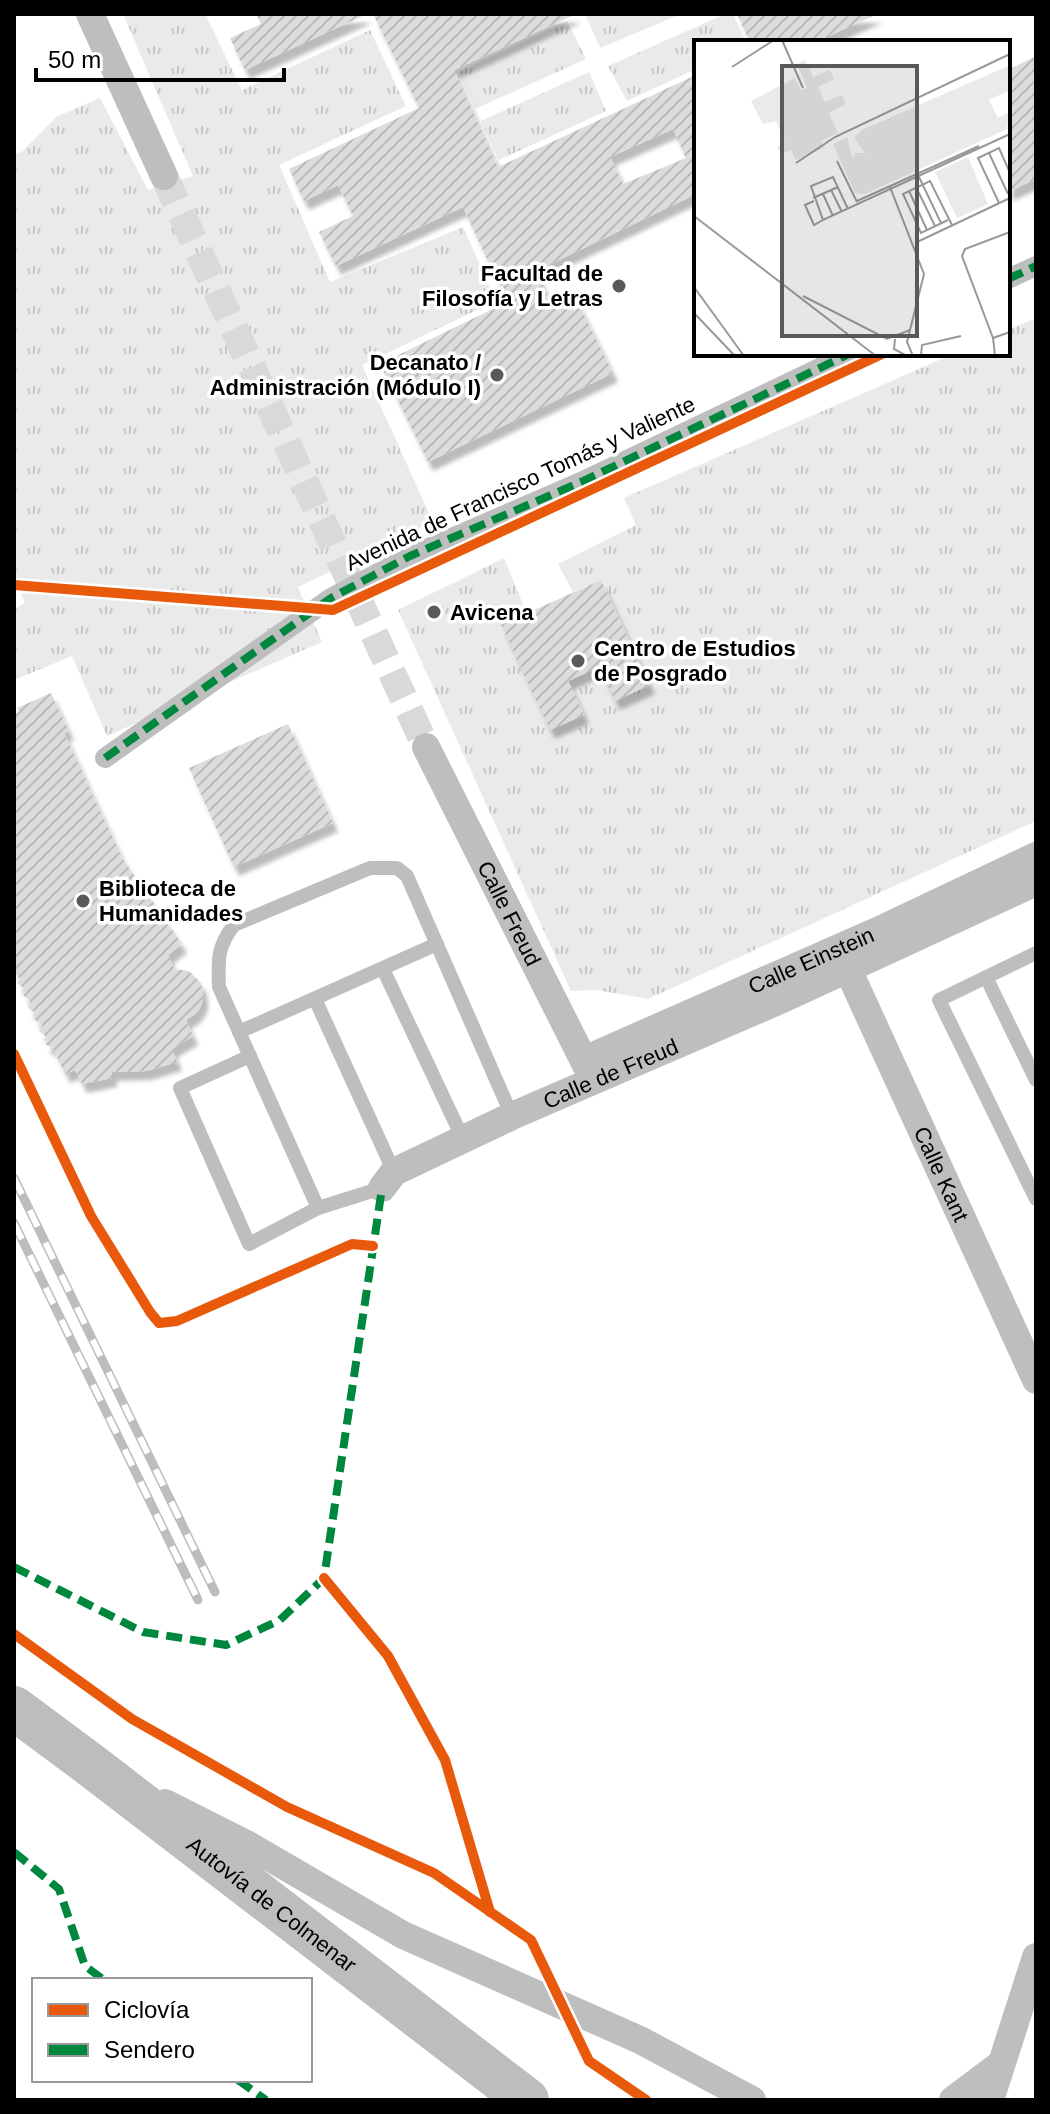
<svg xmlns="http://www.w3.org/2000/svg" width="1050" height="2114" viewBox="0 0 1050 2114" font-family="Helvetica,sans-serif">
  <style>
    .grass { fill: url(#grass-tufts) }
    .building { fill: url(#building-hatch); fill-rule: evenodd; filter: url(#shadow) }
    .lines { fill: none; stroke-linecap: round; stroke-linejoin: round }
    .minor-tunnel { stroke: #d9d9d9; stroke-width: 28; stroke-dasharray: 28 14; stroke-linecap: butt }
    .service { stroke: #bebebe; stroke-width: 14 }
    .pedestrian { stroke: #bebebe; stroke-width: 20 }
    .minor { stroke: #bebebe; stroke-width: 28 }
    .motorway { stroke: #bdbdbd; stroke-width: 44 }
    .rail-casing { stroke: #bdbdbd; stroke-width: 9 }
    .rail { stroke: #fff; stroke-width: 6; stroke-dasharray: 18; stroke-linecap: butt }
    .quiet { stroke: #00873e; stroke-width: 8; stroke-dasharray: 16 8; stroke-linecap: butt }
    .cycleway-casing { stroke: #fff; stroke-width: 15 }
    .cycleway { stroke: #e8590c; stroke-width: 10 }
    .poi-dot { fill: #595959; stroke: #fff; stroke-width: 3 }
    .labels { text-anchor: middle; stroke-width: 7; stroke-linejoin: round; paint-order: stroke }
    .poi-label { font-size: 22px; font-weight: bold; fill: #000; stroke: #fff; text-anchor: start }
    .street-label { font-size: 22px; fill: #000; stroke: #fff }
    .inset-road { fill: none; stroke: #999; stroke-width: 2 }
    .view { fill: #595959; fill-opacity: 0.15; stroke: #595959; stroke-width: 4 }
    .inset-edge { fill: none; stroke: #000; stroke-width: 4 }
  </style>
  <defs>
    <pattern id="grass-tufts" width="24" height="20" patternUnits="userSpaceOnUse" patternTransform="scale(2)"><rect width="24" height="20" fill="#eaeaea"/><path d="M3 7l-1-3M5 7V3M7 7l1-3M15 17l-1-3M17 17v-4M19 17l1-3" fill="none" stroke="#c7c7c7"/></pattern>
    <pattern id="building-hatch" width="6" height="6" patternUnits="userSpaceOnUse" patternTransform="scale(2)"><rect width="6" height="6" fill="#dcdcdc"/><path d="M-1 1l2-2M0 6l6-6M5 7l2-2" fill="none" stroke="#bbb"/></pattern>
    <filter id="shadow"><feDropShadow dx="5" dy="9" stdDeviation="2" flood-color="#0004"/></filter>
  </defs>
  <rect width="100%" height="100%" fill="#fff"/>
  <g class="grass">
    <path d="M123 14H205L242 90 370 30 406 106 279 165 330 282 463 227 496 301 362 365 433 522 298 587 322 642 107 736 72 656 14 680V609L25 603 14 578V155L23 151 56 117 100 98 148 190 193 176Z"/>
    <path d="M585 14H681L600 48Z"/>
    <path d="M725 14H733L746 42H696V69L627 101 608 66Z"/>
    <path d="M567 21 586 59 475 109 458 72Z"/>
    <path d="M589 72 606 111 499 160 481 121Z"/>
    <path d="M1036 318V821L648 999 596 990 571 991 398 610 504 558 527 614 502 626 551 730 584 714 568 681 599 667 649 684 601 580 573 592 558 564 636 525 624 498 953 354H1008V330Z"/>
  </g>
  <g class="building">
    <path d="M256 14H367L245 70 230 38 261 24Z"/>
    <path d="M373 14H576L454 70 498 167 696 75V194L536 271 551 303 573 293 613 373 428 462 380 364 507 302 463 207 336 266 319 232 353 216 338 185 304 201 289 169 419 108ZM673 129 686 158 623 184 610 157Z"/>
    <path d="M737 14H877L816 42H750Z"/>
    <path d="M1036 56V179L1008 192V70Z"/>
    <path d="M601 580 650 685 615 701 599 667 568 681 584 715 550 730 501 625Z"/>
    <path d="M51 693 69 731 64 733 122 858 182 944 168 955 174 969 189 971 201 983 203 992V1000L200 1008 195 1014 186 1020 193 1036 172 1049 177 1062 146 1071 112 1072V1078L82 1084 75 1070 65 1074 53 1048 45 1044 48 1038 39 1031 43 1026 34 1019 37 1014 28 1008 31 1002 23 995 26 990 17 983 20 978 14 973V714L19 712 17 708Z"/>
    <path d="M288 724 333 823 234 867 189 768Z"/>
  </g>
  <g class="lines">
    <path class="minor-tunnel" d="M164 176 426 747"/>
    <g class="service">
      <path d="M1036 953 939 1000 1036 1199"/>
      <path d="M383 969 463 1139"/>
      <path d="M986 977 1036 1080"/>
      <path d="M315 999 394 1172"/>
      <path d="M239 1032 437 944"/>
      <path d="M250 1056 180 1088 249 1244 318 1208"/>
      <path d="M382 1188 318 1208 219 987C218 960 217 947 234 925L370 868H397L407 876 512 1116"/>
    </g>
    <g class="pedestrian">
      <path d="M1008 279 1036 266"/>
      <path d="M105 758 331 598 410 556 581 482 849 354"/>
    </g>
    <g class="minor">
      <path d="M90 14 164 176"/>
      <path id="s1" d="M426 747 591 1075"/>
      <path id="s2" d="M840 952 1036 1380"/>
      <path id="s3" d="M584 1060 884 928 1036 856"/>
      <path id="s4" d="M382 1188 394 1172 512 1116 778 1001 1036 882"/>
      <path d="M165 1803 250 1846 403 1935 640 2040 752 2100"/>
      <path d="M953 2100 1001 2064"/>
      <path d="M990 2100 1036 1957"/>
    </g>
    <path class="motorway" id="s5" d="M14 1708 92 1766 527 2100"/>
    <defs>
      <g id="rail">
        <path d="M14 1178 215 1592"/>
        <path d="M14 1223 198 1600"/>
      </g>
    </defs>
    <use href="#rail" class="rail-casing"/>
    <use href="#rail" class="rail"/>
    <g class="quiet">
      <path d="M1008 279 1036 266"/>
      <path d="M105 758 331 598 410 556 581 482 849 354"/>
      <path d="M14 1567 143 1632 226 1645 280 1620 324 1578 382 1188"/>
      <path d="M14 1852 59 1889 85 1966 104 1980"/>
      <path d="M238 2080 266 2100"/>
    </g>
    <defs>
      <g id="cycleway">
        <path d="M14 585 333 610 882 354"/>
        <path d="M14 1054 91 1216 150 1312 159 1323 177 1321 352 1244 373 1246"/>
        <path d="M324 1578 388 1656 445 1760 490 1912"/>
        <path d="M14 1634 132 1719 287 1807 434 1873 531 1940 589 2061 646 2100"/>
      </g>
    </defs>
    <use href="#cycleway" class="cycleway-casing"/>
    <use href="#cycleway" class="cycleway"/>
  </g>
  <g class="poi-dot">
    <circle cx="619" cy="286" r="8"/>
    <circle cx="497" cy="375" r="8"/>
    <circle cx="434" cy="612" r="8"/>
    <circle cx="578" cy="661" r="8"/>
    <circle cx="83" cy="901" r="8"/>
  </g>
  <g class="labels">
    <g class="poi-label">
      <text x="603" y="281" text-anchor="end">Facultad de<tspan x="603" dy="25">Filosofía y Letras</tspan></text>
      <text x="481" y="370" text-anchor="end">Decanato /<tspan x="481" dy="25">Administración (Módulo I)</tspan></text>
      <text x="450" y="620">Avicena</text>
      <text x="594" y="656">Centro de Estudios<tspan x="594" dy="25">de Posgrado</tspan></text>
      <text x="99" y="896">Biblioteca de<tspan x="99" dy="25">Humanidades</tspan></text>
    </g>
    <g class="street-label">
      <text transform="translate(520 483) rotate(-25)" y="8">Avenida de Francisco Tomás y Valiente</text>
      <text dy="8" stroke="none"><textPath href="#s1" startOffset="186">Calle Freud</textPath></text>
      <text dy="8" stroke="none"><textPath href="#s3" startOffset="248">Calle Einstein</textPath></text>
      <text dy="8" stroke="none"><textPath href="#s4" startOffset="258">Calle de Freud</textPath></text>
      <text dy="8" stroke="none"><textPath href="#s2" startOffset="244">Calle Kant</textPath></text>
      <text dy="8" stroke="none"><textPath href="#s5" startOffset="324">Autovía de Colmenar</textPath></text>
    </g>
  </g>
  <g transform="translate(694 40)">
    <rect width="316" height="316" fill="#fff"/>
    <path d="M111 20 119 37 136 30 140 39 124 47 131 62 148 55 152 64 135 73 144 93 127 101 130 108 102 120 97 110 87 114 83 107 91 103 82 81 69 84 57 61 101 38 107 50 113 48 103 24ZM316 25V50L295 60 304 78 316 72 313 89 171 154 161 153 139 104 153 97 159 119 161 113H171L160 98 168 90ZM274 117 294 164 263 178 241 132Z" fill="#eaeaea"/>
    <path class="inset-road" d="M88 0 109 48M38 27 80 0M295 113 314 154M143 121 163 162M102 123 141 97 316 14M225 137 247 183M196 147 230 234 213 302 219 316M222 147 241 186M137 150 148 172M215 151 233 190M129 154 139 176M119 158 144 147M120 161 111 165 120 185 129 180M163 161 285 106M305 163 284 118 305 108 316 133M154 169 139 137 117 146 129 180 316 94M0 176 182 316M254 180 227 193 209 154 236 141 258 185M221 203 316 158M0 247 50 316M109 256 193 299 216 290M0 273 41 316M299 298 268 216 271 209 316 192M201 299 200 309 213 316M227 316 228 305 267 296M301 316 299 298 316 292"/>
    <path class="view" d="M88 26H223V296H88Z"/>
    <rect width="316" height="316" class="inset-edge"/>
  </g>
  <rect width="1050" height="2114" fill="none" stroke="#000000" stroke-width="32"/>
  <rect x="32" y="1978" width="280" height="104" fill="#ffffff" stroke="#999999" stroke-width="2"/>
  <rect x="48" y="2004" width="40" height="12" fill="#e8590c" stroke="#999999" stroke-width="2"/>
  <text x="104" y="2018" font-size="24" fill="#000000">Ciclovía</text>
  <rect x="48" y="2044" width="40" height="12" fill="#00873e" stroke="#999999" stroke-width="2"/>
  <text x="104" y="2058" font-size="24" fill="#000000">Sendero</text>
  <path d="M36 68v12h248v-12" fill="none" stroke="#000000" stroke-width="4"/>
  <text x="48" y="68" font-size="24" fill="#000000" stroke="#ffffff" stroke-width="6" paint-order="stroke">50 m</text>
</svg>
